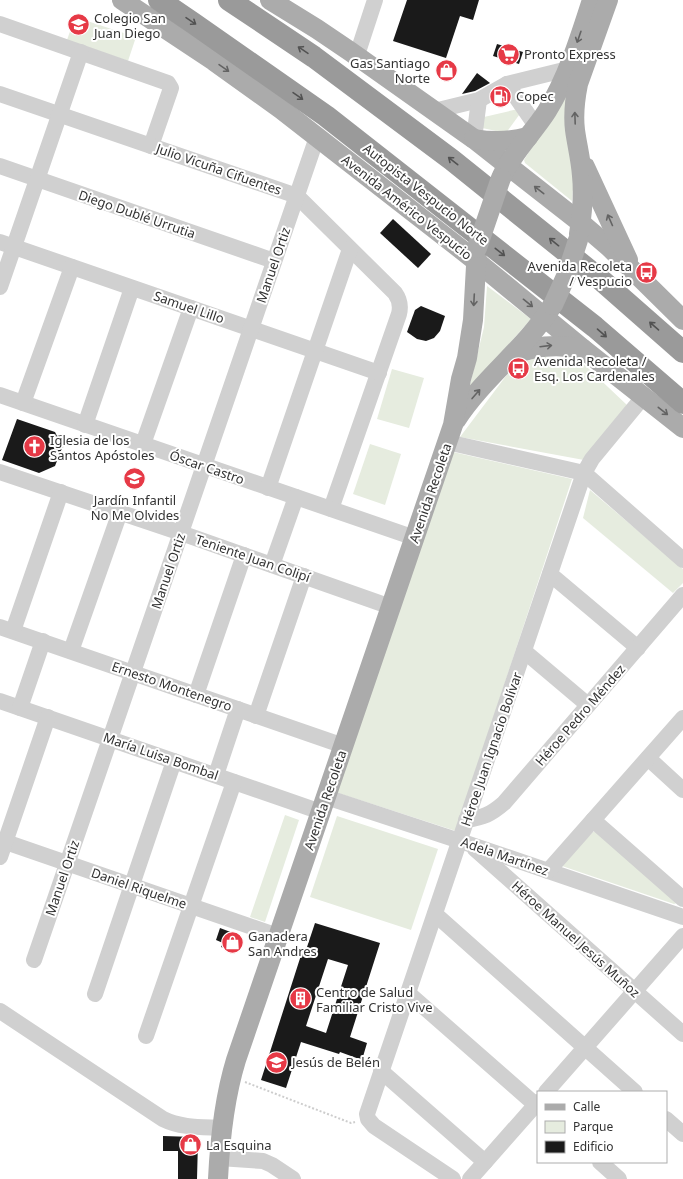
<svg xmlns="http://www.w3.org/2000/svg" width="683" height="1179" viewBox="0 0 683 1179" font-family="'Noto Sans',sans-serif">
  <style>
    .green { fill: #e6ecdf }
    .building { fill: #1a1a1a; fill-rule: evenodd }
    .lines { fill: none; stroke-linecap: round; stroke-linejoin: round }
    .path { stroke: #cdcdcd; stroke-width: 2; stroke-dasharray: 2 2; stroke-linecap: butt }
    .minor { stroke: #d0d0d0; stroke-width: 16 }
    .major { stroke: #ababab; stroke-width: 20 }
    .highway { stroke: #9a9a9a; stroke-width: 22 }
    .major-bridge { stroke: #ababab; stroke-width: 20 }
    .oneway { stroke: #525252 }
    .oneway2 { stroke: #636363 }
    .labels { text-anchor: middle; stroke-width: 4; stroke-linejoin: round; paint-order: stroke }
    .poi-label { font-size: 13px; fill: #333; stroke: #fff; text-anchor: start }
    .street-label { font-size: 13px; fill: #333; stroke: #fff }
  </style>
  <rect width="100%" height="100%" fill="#fff"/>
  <g class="green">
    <path d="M75 17 136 37 128 61 67 40Z"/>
    <path d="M568 89 574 177 572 201 525 163 524 160Z"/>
    <path d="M518 109 522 111 506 133 482 128 484 117Z"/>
    <path d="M487 286 531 319 469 389 484 327Z"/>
    <path d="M571 352 627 405 584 460 460 437 509 372 527 361 542 356 567 360Z"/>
    <path d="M392 369 424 378 409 428 377 419Z"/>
    <path d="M370 444 401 454 385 505 353 494Z"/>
    <path d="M453 452 572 479 456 831 335 792Z"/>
    <path d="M590 490 683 569V583L673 593 583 518Z"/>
    <path d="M285 815 299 820 265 922 250 917Z"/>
    <path d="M337 816 438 849 411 930 310 897Z"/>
    <path d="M600 831 680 902 674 904 559 865 593 832Z"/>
  </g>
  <g class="building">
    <path d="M407 0H479L473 20 460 16 446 58 393 41Z"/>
    <path d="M497 44 523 52 519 64 493 56Z"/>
    <path d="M444 60 453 63 447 81 438 77Z"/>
    <path d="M477 73 490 83 475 91 462 94Z"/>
    <path d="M393 219 431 254 418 268 380 233Z"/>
    <path d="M421 306 445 316 440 331 434 338 426 341 417 339 407 332 415 310Z"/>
    <path d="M17 419 55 432 57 436 62 435 66 440V445L62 448 55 466 39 473 2 460Z"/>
    <path d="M315 923 380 943 350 1037 367 1043 362 1060 340 1052 339 1054 301 1042 286 1088 261 1080 303 949 306 950ZM328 959 348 965 326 1033 306 1026Z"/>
    <path d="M220 928 241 936 235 952 221 947 223 943 216 940Z"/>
    <path d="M163 1136 194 1137 198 1141 197 1179H178V1151H163Z"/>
  </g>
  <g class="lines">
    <path class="path" d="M245 1082 351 1123 355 1122"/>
    <g class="minor">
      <path d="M0 24 168 83 171 88 170 91 151 146"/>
      <path d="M357 55 375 0"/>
      <path d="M507 84 536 126"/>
      <path d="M0 94 297 196 395 293C400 300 401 306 399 314L331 509"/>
      <path d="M434 111 479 100 507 84 568 69"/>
      <path d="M474 139 479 100"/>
      <path d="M0 166 274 261"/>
      <path d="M0 242 379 373"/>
      <path d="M0 287 81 52"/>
      <path d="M0 395 415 538"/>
      <path d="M23 403 72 267"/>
      <path d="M85 425 132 288"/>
      <path d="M447 442 584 473 683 560"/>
      <path d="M143 444 191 308"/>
      <path d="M0 472 181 533 391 607"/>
      <path d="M268 488 350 249"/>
      <path d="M272 565 296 497"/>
      <path d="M550 574 638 648"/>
      <path d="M0 627 344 746"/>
      <path d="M13 631 61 492"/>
      <path d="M71 651 120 512"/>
      <path d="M524 651 588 705"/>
      <path d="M196 695 244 555"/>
      <path d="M0 701 321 812"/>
      <path d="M20 708 43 641"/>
      <path d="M256 716 304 576"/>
      <path d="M648 758 683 790"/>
      <path d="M216 775 238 709"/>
      <path d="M326 797 469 844 683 917"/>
      <path d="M466 820C484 817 490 815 504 803L683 595"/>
      <path d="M593 820 683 899"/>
      <path d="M0 840 278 936"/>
      <path d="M475 849 683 1034"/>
      <path d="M0 857 48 717"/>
      <path d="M548 871 683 718"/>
      <path d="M435 914 635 1092"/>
      <path d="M34 960 317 137"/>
      <path d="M408 993 538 1107"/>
      <path d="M95 994 174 761"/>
      <path d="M0 1011 163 1119C181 1128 202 1127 221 1128"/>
      <path d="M146 1036 234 782"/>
      <path d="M381 1071 485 1162"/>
      <path d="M546 1092 683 936"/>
      <path d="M666 1119 683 1134"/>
      <path d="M219 1158 263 1161 272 1165 293 1179"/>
      <path d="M600 1162 619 1179"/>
      <path d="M453 1179 374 1126 368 1119 367 1114 584 473 592 459 644 396"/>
      <path d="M470 1179 538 1102"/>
    </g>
    <g class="major">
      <path d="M122 0 214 61 281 109 476 261 583 349 683 428"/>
      <path d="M270 0 317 29 351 52 474 139 581 223 609 247 683 320"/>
      <path d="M474 139C492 142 510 142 528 137"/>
      <path d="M585 167 628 260"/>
      <path d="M502 176C513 152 533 133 547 111 568 77 580 37 592 0"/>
      <path d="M579 234C582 215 584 195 582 176 581 160 577 145 575 130 573 114 575 99 578 84L608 0"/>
      <path d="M513 355C536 345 559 344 583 349"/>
      <path d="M456 420C484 377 526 348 552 306"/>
      <path d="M218 1179C220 1138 224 1099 236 1060L453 425 461 379 467 358 473 320 477 248"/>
    </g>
    <g class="highway">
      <path d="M159 0 193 23 326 116 595 327 683 403"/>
      <path d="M229 0 314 57 452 160 600 279 683 352"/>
    </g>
    <g class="major-bridge">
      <path d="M477 248 501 178"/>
      <path d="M553 305 567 274 578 240"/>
    </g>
  </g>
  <defs><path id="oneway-shaft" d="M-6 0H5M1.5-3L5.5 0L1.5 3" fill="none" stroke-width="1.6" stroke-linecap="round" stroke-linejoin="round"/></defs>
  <g class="oneway">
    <use href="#oneway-shaft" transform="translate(191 21) rotate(34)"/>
    <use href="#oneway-shaft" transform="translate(303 50) rotate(-146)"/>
    <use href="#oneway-shaft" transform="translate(298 96) rotate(35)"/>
    <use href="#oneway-shaft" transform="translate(453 161) rotate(-142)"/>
    <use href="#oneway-shaft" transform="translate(554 242) rotate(-141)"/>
    <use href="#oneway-shaft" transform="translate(500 252) rotate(38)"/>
    <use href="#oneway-shaft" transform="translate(654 326) rotate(-139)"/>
    <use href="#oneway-shaft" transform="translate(602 333) rotate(41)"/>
  </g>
  <g class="oneway2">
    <use href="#oneway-shaft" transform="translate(579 37) rotate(109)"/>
    <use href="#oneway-shaft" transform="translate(224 68) rotate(35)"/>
    <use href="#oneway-shaft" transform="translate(575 118) rotate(-92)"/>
    <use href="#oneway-shaft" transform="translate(539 190) rotate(-142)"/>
    <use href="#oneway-shaft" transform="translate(610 220) rotate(-114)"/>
    <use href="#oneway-shaft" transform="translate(474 300) rotate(93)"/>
    <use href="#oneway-shaft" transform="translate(528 303) rotate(39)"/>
    <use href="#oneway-shaft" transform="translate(546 346) rotate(-7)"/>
    <use href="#oneway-shaft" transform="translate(476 394) rotate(-49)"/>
    <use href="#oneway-shaft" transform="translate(663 411) rotate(38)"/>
  </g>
  <defs>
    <symbol id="school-disc" viewBox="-11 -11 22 22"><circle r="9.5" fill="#e63946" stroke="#fff"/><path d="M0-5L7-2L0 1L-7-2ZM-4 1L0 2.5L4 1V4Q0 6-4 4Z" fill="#fff"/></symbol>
    <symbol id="supermarket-disc" viewBox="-11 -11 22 22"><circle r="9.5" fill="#e63946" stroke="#fff"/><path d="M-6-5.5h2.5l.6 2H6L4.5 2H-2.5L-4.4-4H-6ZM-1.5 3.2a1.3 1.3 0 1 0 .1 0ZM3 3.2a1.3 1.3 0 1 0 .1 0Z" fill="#fff"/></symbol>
    <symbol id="shop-disc" viewBox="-11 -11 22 22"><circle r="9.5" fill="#e63946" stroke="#fff"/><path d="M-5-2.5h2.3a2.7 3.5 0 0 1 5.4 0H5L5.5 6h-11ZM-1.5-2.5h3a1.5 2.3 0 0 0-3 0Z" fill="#fff"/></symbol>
    <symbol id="fuel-disc" viewBox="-11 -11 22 22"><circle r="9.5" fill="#e63946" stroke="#fff"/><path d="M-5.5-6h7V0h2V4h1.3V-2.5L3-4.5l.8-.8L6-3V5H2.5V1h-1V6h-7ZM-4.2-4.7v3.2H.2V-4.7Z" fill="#fff"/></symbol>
    <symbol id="bus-disc" viewBox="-11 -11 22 22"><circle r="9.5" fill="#e63946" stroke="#fff"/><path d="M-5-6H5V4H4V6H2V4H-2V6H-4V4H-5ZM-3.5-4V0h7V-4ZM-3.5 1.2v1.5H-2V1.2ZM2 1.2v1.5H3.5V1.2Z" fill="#fff"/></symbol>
    <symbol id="church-disc" viewBox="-11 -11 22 22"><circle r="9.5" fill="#e63946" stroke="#fff"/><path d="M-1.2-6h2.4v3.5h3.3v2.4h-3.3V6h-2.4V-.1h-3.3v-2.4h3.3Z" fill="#fff"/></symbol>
    <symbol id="building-disc" viewBox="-11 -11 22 22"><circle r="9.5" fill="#e63946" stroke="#fff"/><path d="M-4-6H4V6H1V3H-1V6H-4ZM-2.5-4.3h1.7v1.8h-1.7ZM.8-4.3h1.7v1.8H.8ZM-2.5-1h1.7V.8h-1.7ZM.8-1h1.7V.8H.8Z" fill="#fff"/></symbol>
  </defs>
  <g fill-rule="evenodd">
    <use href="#school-disc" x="66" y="12" width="25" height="25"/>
    <use href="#supermarket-disc" x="496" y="42" width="25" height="25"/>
    <use href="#shop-disc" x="434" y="58" width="25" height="25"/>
    <use href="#fuel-disc" x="488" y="84" width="25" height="25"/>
    <use href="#bus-disc" x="634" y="260" width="25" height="25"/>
    <use href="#bus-disc" x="506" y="356" width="25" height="25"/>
    <use href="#church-disc" x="22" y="434" width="25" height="25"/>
    <use href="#school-disc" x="122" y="466" width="25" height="25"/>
    <use href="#shop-disc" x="220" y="930" width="25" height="25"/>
    <use href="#building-disc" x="288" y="986" width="25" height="25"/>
    <use href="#school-disc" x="264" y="1050" width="25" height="25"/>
    <use href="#shop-disc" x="178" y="1132" width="25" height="25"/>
  </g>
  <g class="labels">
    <g class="poi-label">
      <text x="94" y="23">Colegio San<tspan x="94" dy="15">Juan Diego</tspan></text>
      <text x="524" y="59">Pronto Express</text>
      <text x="430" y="68" text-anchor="end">Gas Santiago<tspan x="430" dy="15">Norte</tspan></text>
      <text x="516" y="101">Copec</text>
      <text x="632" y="271" text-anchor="end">Avenida Recoleta<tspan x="632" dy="15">/ Vespucio</tspan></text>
      <text x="534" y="366">Avenida Recoleta /<tspan x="534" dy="15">Esq. Los Cardenales</tspan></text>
      <text x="50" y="445">Iglesia de los<tspan x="50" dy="15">Santos Apóstoles</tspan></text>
      <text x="135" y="505" text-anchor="middle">Jardín Infantil<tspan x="135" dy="15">No Me Olvides</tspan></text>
      <text x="248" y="941">Ganadera<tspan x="248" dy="15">San Andres</tspan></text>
      <text x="316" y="997">Centro de Salud<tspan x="316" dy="15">Familiar Cristo Vive</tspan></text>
      <text x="292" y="1067">Jesús de Belén</text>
      <text x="206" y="1150">La Esquina</text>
    </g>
    <g class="street-label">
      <text transform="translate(219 169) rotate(19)" y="5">Julio Vicuña Cifuentes</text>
      <text transform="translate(426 194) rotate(38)" y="5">Autopista Vespucio Norte</text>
      <text transform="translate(407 207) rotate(38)" y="5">Avenida Américo Vespucio</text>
      <text transform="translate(137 214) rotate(19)" y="5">Diego Dublé Urrutia</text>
      <text transform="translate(273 265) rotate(-71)" y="5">Manuel Ortiz</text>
      <text transform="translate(189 307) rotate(19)" y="5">Samuel Lillo</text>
      <text transform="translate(207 467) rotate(19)" y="5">Óscar Castro</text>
      <text transform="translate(430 493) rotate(-71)" y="5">Avenida Recoleta</text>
      <text transform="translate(253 558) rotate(19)" y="5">Teniente Juan Colipí</text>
      <text transform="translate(168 571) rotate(-71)" y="5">Manuel Ortiz</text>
      <text transform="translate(172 686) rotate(19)" y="5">Ernesto Montenegro</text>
      <text transform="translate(580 715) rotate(-49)" y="5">Héroe Pedro Méndez</text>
      <text transform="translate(491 749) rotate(-71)" y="5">Héroe Juan Ignacio Bolívar</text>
      <text transform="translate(161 756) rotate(19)" y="5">María Luisa Bombal</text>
      <text transform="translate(325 800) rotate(-71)" y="5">Avenida Recoleta</text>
      <text transform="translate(505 856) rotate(19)" y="5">Adela Martínez</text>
      <text transform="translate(62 878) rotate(-71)" y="5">Manuel Ortiz</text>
      <text transform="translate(139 888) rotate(19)" y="5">Daniel Riquelme</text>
      <text transform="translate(576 939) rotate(42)" y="5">Héroe Manuel Jesús Muñoz</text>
    </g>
  </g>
  <rect x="537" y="1091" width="130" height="72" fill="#ffffff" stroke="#adadad"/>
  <rect x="545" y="1104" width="20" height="6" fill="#ababab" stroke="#adadad"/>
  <text x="573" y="1111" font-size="12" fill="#333333">Calle</text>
  <rect x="545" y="1121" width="20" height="12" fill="#e6ecdf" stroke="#adadad"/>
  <text x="573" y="1131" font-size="12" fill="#333333">Parque</text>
  <rect x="545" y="1141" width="20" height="12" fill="#1a1a1a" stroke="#adadad"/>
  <text x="573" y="1151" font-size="12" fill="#333333">Edificio</text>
</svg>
